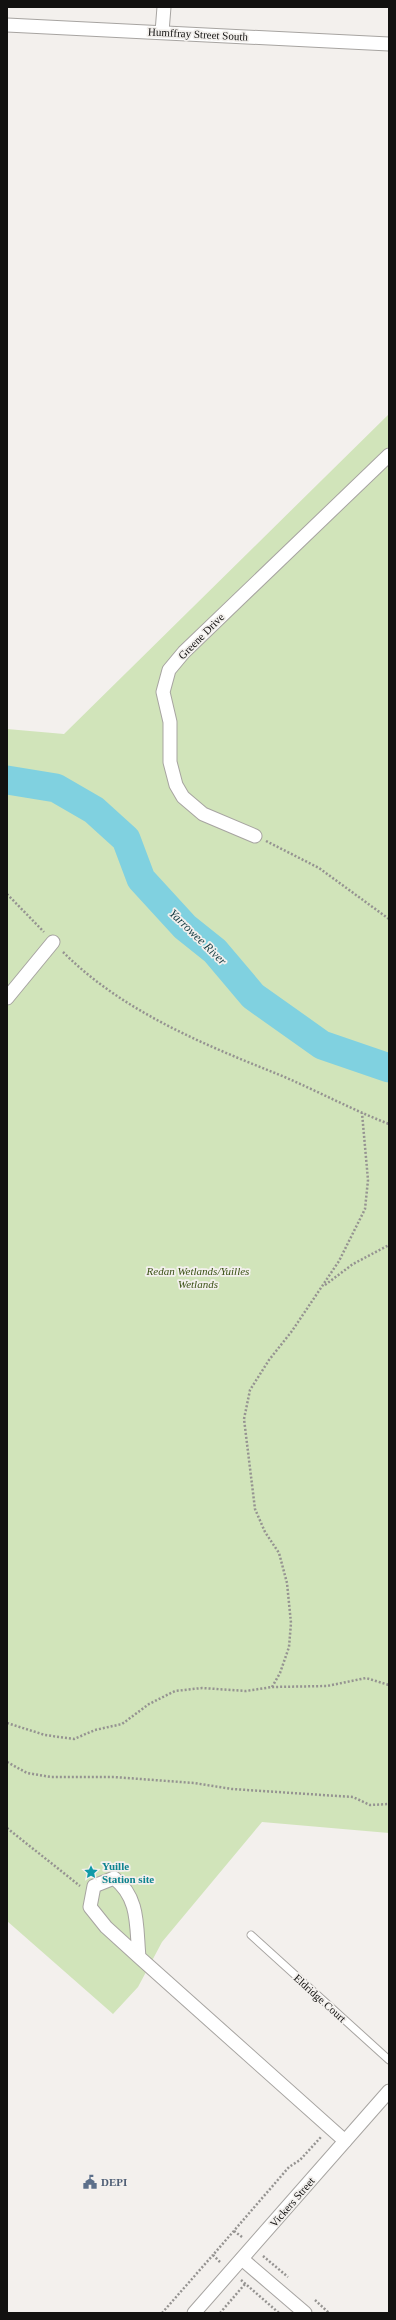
<svg xmlns="http://www.w3.org/2000/svg" width="396" height="2320" viewBox="0 0 396 2320" font-family="Georgia,serif">
  <style>
    .green { fill: #d1e4ba }
    .lines { fill: none; stroke-linecap: round; stroke-linejoin: round }
    .river { stroke: #80d1e0; stroke-width: 29 }
    .lane-casing { stroke: #a7a4a1; stroke-width: 9 }
    .street-casing { stroke: #a7a4a1; stroke-width: 15 }
    .path { stroke: #959391; stroke-width: 2.5; stroke-dasharray: 2 2; stroke-linecap: butt }
    .lane { stroke: #fff; stroke-width: 7 }
    .street { stroke: #fff; stroke-width: 13 }
    .labels { text-anchor: middle; stroke-width: 3.5; stroke-linejoin: round; paint-order: stroke }
    .street-label { font-size: 11px; fill: #121110; stroke: #f3f0ed }
    .park-label { font-size: 11px; font-style: italic; fill: #3a5014; stroke: #f3f0ed }
    .culture-label { font-size: 11px; font-weight: bold; fill: #0d838f; stroke: #f3f0ed; text-anchor: start }
    .service-label { font-size: 11px; font-weight: bold; fill: #4e5e75; stroke: #f3f0ed; text-anchor: start }
    .water-label { font-size: 12px; font-style: italic; fill: #123a41; stroke: #f3f0ed }
  </style>
  <rect width="100%" height="100%" fill="#f3f0ed"/>
  <path class="green" d="M389 414V1833L262 1822 162 1942 138 1987 113 2014 7 1921V729L64 734Z"/>
  <g class="lines">
    <path class="river" d="M7 780 56 788 94 810 126 839 141 879 185 927 215 951 253 996 322 1045 389 1068"/>
    <defs>
      <path id="lane" d="M251 1935 389 2060"/>
      <g id="street">
        <path d="M7 25 389 44"/>
        <path d="M162 32 164 7"/>
        <path d="M255 836 203 814 183 797 176 785 170 762V722L163 692 169 670 184 652 389 455"/>
        <path d="M7 998 53 942"/>
        <path d="M139 1957C136 1927 140 1898 114 1878L94 1886 90 1907 106 1927 139 1957 345 2141"/>
        <path d="M242 2259 305 2313"/>
        <path d="M194 2313 389 2091"/>
      </g>
    </defs>
    <use href="#lane" class="lane-casing"/>
    <use href="#street" class="street-casing"/>
    <g class="path">
      <path d="M266 841 319 868 389 919"/>
      <path d="M7 894 44 932"/>
      <path d="M63 952C121 1010 200 1043 275 1073 314 1089 350 1109 389 1124"/>
      <path d="M325 1285 353 1264 389 1245"/>
      <path d="M272 1687 280 1673 289 1647 291 1623 287 1583 279 1553 265 1532 255 1509 244 1419 250 1390 269 1360 292 1331 339 1261 365 1209 368 1180 362 1113"/>
      <path d="M7 1723 45 1735 74 1739 95 1730 122 1724 149 1704 175 1691 202 1688 246 1691 272 1687 327 1686 366 1678 389 1685"/>
      <path d="M7 1762 27 1773 51 1777H114L194 1783 232 1789 353 1797 370 1805 389 1804"/>
      <path d="M7 1828 80 1886"/>
      <path d="M234 2231 242 2237"/>
      <path d="M263 2256 288 2277"/>
      <path d="M220 2262 213 2255 289 2167 300 2160 321 2137"/>
      <path d="M241 2280 279 2313"/>
      <path d="M315 2300 329 2313"/>
      <path d="M162 2313 213 2255"/>
      <path d="M220 2313 245 2284"/>
    </g>
    <use href="#lane" class="lane"/>
    <use href="#street" class="street"/>
  </g>
  <defs>
    <symbol id="sight-bare" viewBox="-9 -9 18 18"><path d="M0-6L1.8-2.2L6-1.7L2.9 1.2L3.7 5.4L0 3.3L-3.7 5.4L-2.9 1.2L-6-1.7L-1.8-2.2Z" fill="#0f9aa8" stroke="#f3f0ed" stroke-width="2.5" paint-order="stroke"/></symbol>
    <symbol id="civic-bare" viewBox="-9 -9 18 18"><path d="M-.6-6.5H3V-4.5H.6V-3L4-1V1h2V6H-6V1h2V-1L-.6-3ZM-1.2 2.5V6h2.4V2.5Z" fill="#5c6f8a" stroke="#f3f0ed" stroke-width="2.5" paint-order="stroke"/></symbol>
  </defs>
  <g fill-rule="evenodd">
    <use href="#sight-bare" x="81" y="1862" width="20" height="20"/>
    <use href="#civic-bare" x="80" y="2172" width="20" height="20"/>
  </g>
  <g class="labels">
    <g class="street-label">
      <text transform="translate(198 34) rotate(3)" y="4">Humffray Street South</text>
      <text transform="translate(201 636) rotate(-45)" y="4">Greene Drive</text>
      <text transform="translate(320 1998) rotate(42)" y="4">Eldridge Court</text>
      <text transform="translate(292 2202) rotate(-49)" y="4">Vickers Street</text>
    </g>
    <g class="park-label">
      <text x="198" y="1275">Redan Wetlands/Yuilles<tspan x="198" dy="13">Wetlands</tspan></text>
    </g>
    <g class="culture-label">
      <text x="102" y="1870">Yuille<tspan x="102" dy="13">Station site</tspan></text>
    </g>
    <g class="service-label">
      <text x="101" y="2186">DEPI</text>
    </g>
    <g class="water-label">
      <text transform="translate(198 937) rotate(44)" y="4">Yarrowee River</text>
    </g>
  </g>
  <rect width="396" height="2320" fill="none" stroke="#121110" stroke-width="16"/>
</svg>
